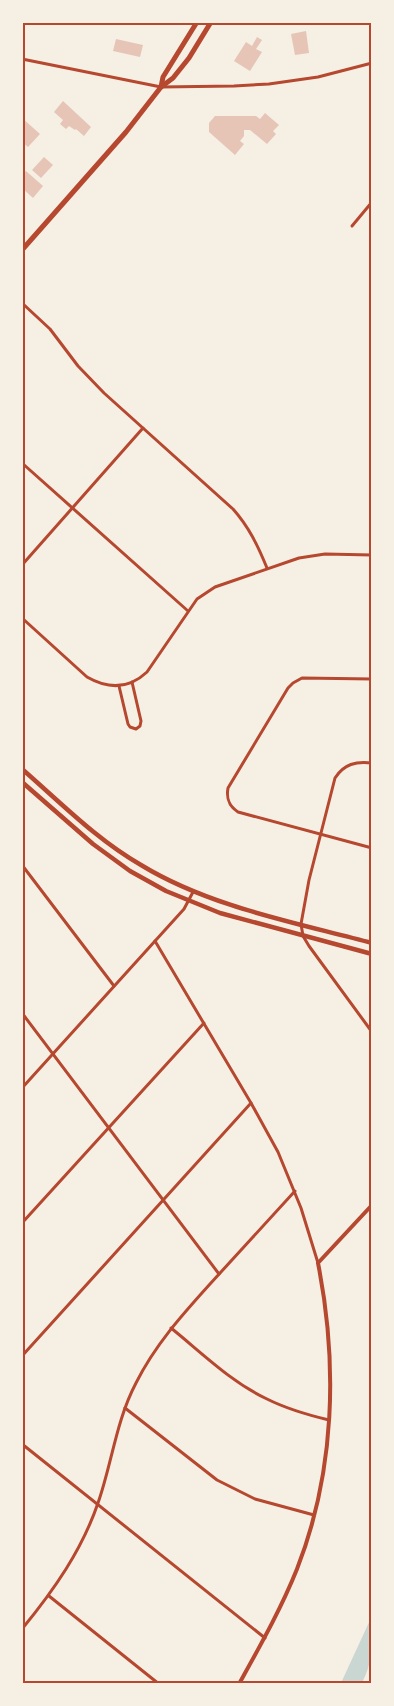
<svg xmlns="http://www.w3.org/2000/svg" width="394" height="1706" viewBox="0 0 394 1706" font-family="Signika,sans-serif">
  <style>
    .water { fill: #c9d6d2 }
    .building { fill: #e6c5b7 }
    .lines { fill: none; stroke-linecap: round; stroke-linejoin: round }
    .minor { stroke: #b5482f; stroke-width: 3 }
    .tertiary { stroke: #b5482f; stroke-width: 4 }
    .secondary { stroke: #b5482f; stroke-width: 4.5 }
    .primary { stroke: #b5482f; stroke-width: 5 }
    .neatline { fill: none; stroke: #b5482f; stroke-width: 2 }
  </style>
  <rect width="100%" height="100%" fill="#f6efe4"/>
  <path class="water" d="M371 1618C372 1645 374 1659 362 1683H341Z"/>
  <g class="building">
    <path d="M306 31 309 53 295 55 291 34Z"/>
    <path d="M257 37 262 40 256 49 262 52 250 71 234 61 246 42 252 46Z"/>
    <path d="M116 39 143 45 140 57 113 51Z"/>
    <path d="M63 101 91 127 84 136 76 129 75 130 69 126 66 129 60 124 63 120 54 112Z"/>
    <path d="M265 113 279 125 273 131 276 134 267 144 250 130H244V136L240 141 244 144 235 155 209 132V123L215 116H256L260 119Z"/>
    <path d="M22 118 40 134 28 147 22 142Z"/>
    <path d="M44 157 53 165 41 178 32 170Z"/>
    <path d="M26 171 43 186 33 198 22 188V174Z"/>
  </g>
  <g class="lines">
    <g class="minor">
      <path d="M22 59 161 87 234 86 269 84 318 77 372 63"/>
      <path d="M352 226 372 202"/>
      <path d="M22 303 50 329 78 366 104 393 233 509C249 527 258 546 267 568"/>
      <path d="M22 463 188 611"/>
      <path d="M22 565 143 428"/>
      <path d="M22 618 87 677C108 689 129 689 147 672L197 599 215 587 299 558 325 554 372 555"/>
      <path d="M372 679 302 678 293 683 288 688 228 788C226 799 229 806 238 812L372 848"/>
      <path d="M119 686 128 724 130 727 136 729 140 726 141 721 132 682"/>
      <path d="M372 763C356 761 344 764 335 778L309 880 301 924 303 936 309 946 372 1032"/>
      <path d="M22 865 114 986"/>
      <path d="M155 941 251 1103 278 1152 301 1208 318 1263"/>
      <path d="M22 1013 219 1274"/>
      <path d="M22 1088 184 909 193 892"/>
      <path d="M22 1223 204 1023"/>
      <path d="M171 1328C202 1353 231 1382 267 1399 287 1409 308 1415 329 1420"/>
      <path d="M22 1356 251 1103"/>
      <path d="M125 1408 217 1480 255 1499 314 1515"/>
      <path d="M22 1444 265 1638"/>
      <path d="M49 1596 159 1684"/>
      <path d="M22 1629C54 1590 82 1550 98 1503 112 1463 116 1421 136 1383 155 1345 182 1315 210 1284 238 1253 267 1222 295 1191"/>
    </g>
    <path class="tertiary" d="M239 1684C260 1646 281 1609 297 1569 335 1472 338 1364 318 1263L372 1205"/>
    <g class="secondary">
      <path d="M22 769C60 802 97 840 141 865 210 907 294 922 372 943"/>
      <path d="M22 782 93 844 130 871 166 891 220 913 372 954"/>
    </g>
    <g class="primary">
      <path d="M161 87 163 77 197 22"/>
      <path d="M22 250 126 132 161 87 173 78 189 58 211 22"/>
    </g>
  </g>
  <rect width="394" height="1706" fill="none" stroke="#f6efe4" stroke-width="48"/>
  <rect x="24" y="24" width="346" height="1658" class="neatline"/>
</svg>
